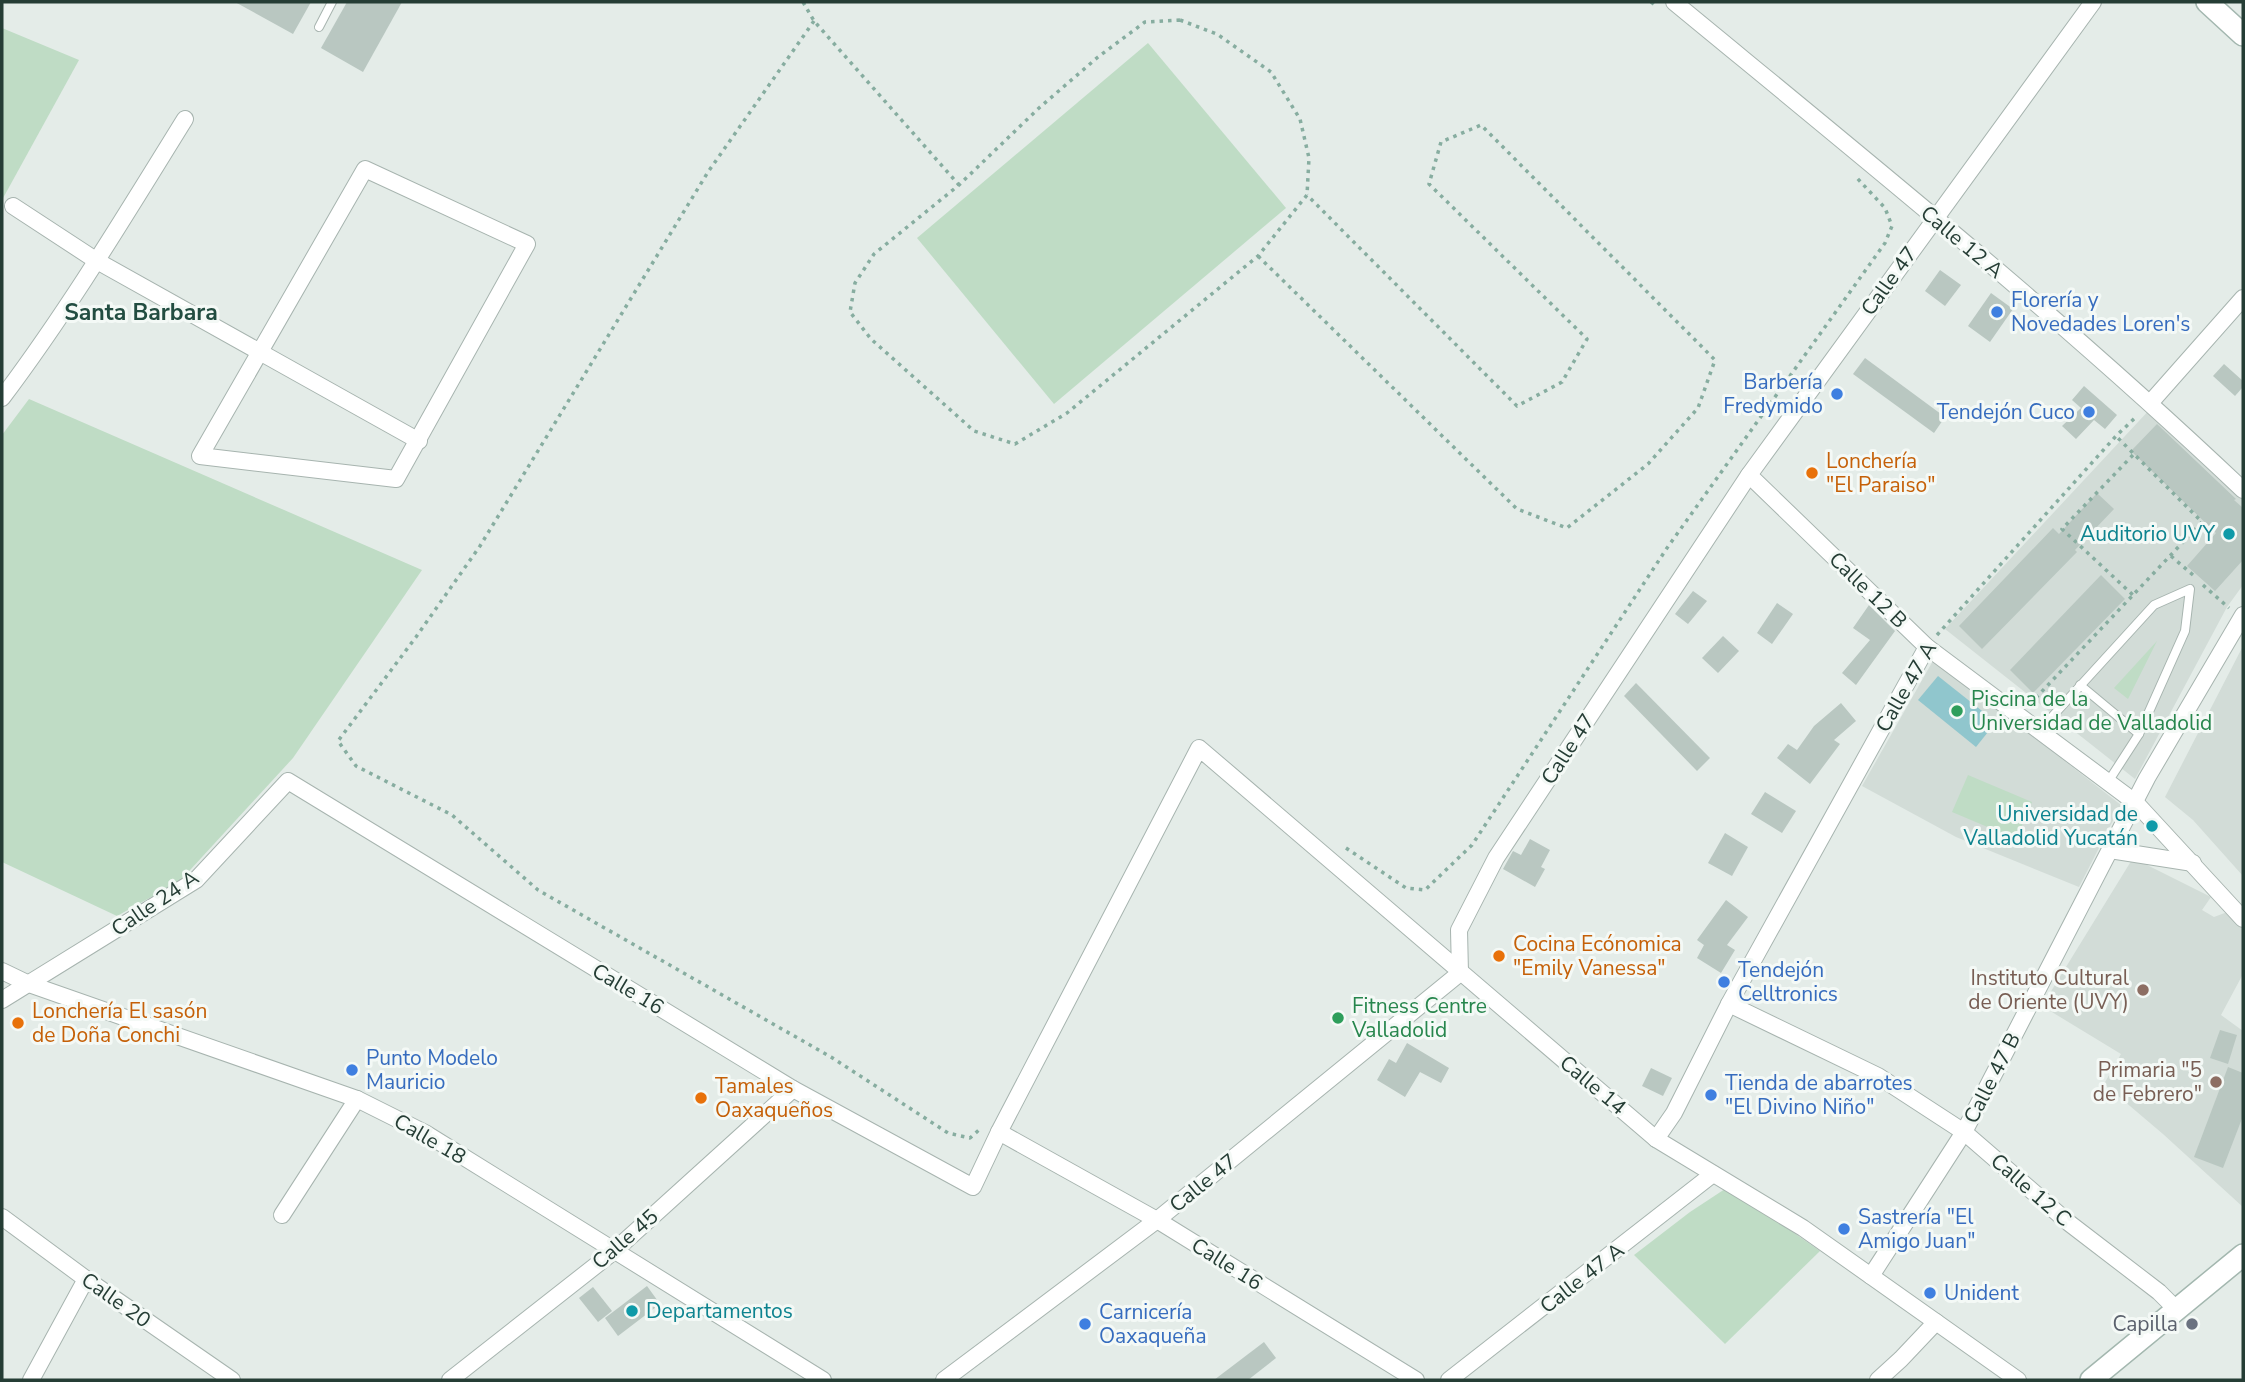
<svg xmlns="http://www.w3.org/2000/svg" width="2245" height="1382" viewBox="0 0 2245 1382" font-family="'Nunito Sans',sans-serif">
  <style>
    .built { fill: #d2dcd7 }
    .green { fill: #bfdcc5 }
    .water { fill: #90c6cd }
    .building { fill: #b9c7c1 }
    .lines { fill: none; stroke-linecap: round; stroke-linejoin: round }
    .lane-casing { stroke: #a7b4af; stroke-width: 10 }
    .street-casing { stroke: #a7b4af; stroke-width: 18 }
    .secondary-casing { stroke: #a3b7af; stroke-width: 24 }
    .path { stroke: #87ada0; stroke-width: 3.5; stroke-dasharray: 3.5 5; stroke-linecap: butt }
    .lane { stroke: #fff; stroke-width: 8 }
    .street { stroke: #fff; stroke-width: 16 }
    .secondary { stroke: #fff; stroke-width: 21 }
    .shop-dot { fill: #3f7fe0; stroke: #f4f9f6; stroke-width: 2.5 }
    .food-dot { fill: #e8710a; stroke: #f4f9f6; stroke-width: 2.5 }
    .culture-dot { fill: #0f9aa8; stroke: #f4f9f6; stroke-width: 2.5 }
    .leisure-dot { fill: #2e9e5b; stroke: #f4f9f6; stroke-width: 2.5 }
    .education-dot { fill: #8d6e63; stroke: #f4f9f6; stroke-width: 2.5 }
    .worship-dot { fill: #6b7280; stroke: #f4f9f6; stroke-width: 2.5 }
    .labels { text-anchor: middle; stroke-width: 6; stroke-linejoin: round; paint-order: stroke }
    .street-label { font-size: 21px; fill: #253d35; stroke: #f4f9f6 }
    .shop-label { font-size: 21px; fill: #366cbe; stroke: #f4f9f6; text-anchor: start }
    .food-label { font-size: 21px; fill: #c56008; stroke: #f4f9f6; text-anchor: start }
    .culture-label { font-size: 21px; fill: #0d838f; stroke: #f4f9f6; text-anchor: end }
    .leisure-label { font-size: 21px; fill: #27864d; stroke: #f4f9f6; text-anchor: start }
    .education-label { font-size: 21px; fill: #785e54; stroke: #f4f9f6; text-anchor: end }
    .worship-label { font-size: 21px; fill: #5b616d; stroke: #f4f9f6; text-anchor: end }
    .neighbourhood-label { font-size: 23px; font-weight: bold; fill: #224d41; stroke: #f4f9f6 }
  </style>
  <rect width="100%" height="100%" fill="#e4ece8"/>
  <g class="built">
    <path d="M2152 407 2243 493V585L2227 607 2135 779 1945 629Z"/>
    <path d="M2243 646V876L2193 820 2165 797Z"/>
    <path d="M1934 659 2121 805 2079 887 1956 837 1862 786Z"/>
    <path d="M2133 858 2211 897 2202 910 2214 917 2230 911 2243 928V974L2221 1015 2243 1031V1207L2163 1134 2104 1084 2121 1054 2042 1006Z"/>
  </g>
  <g class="green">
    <path d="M2 28 79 60 2 200Z"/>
    <path d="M1148 43 1286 208 1054 404 917 238Z"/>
    <path d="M29 399 422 570 293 758 180 881 117 916 2 862V435Z"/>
    <path d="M2157 641 2128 699 2114 688Z"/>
    <path d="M1968 775 2032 802 2016 839 1952 812Z"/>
    <path d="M1728 1187 1820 1251 1725 1344 1634 1255 1690 1212Z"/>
  </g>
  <path class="water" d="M1938 676 1996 722 1976 747 1918 700Z"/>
  <g class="building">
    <path d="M235 2H311L293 34Z"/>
    <path d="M347 2H402L363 72 321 48Z"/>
    <path d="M1940 270 1961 285 1945 306 1925 291Z"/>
    <path d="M1991 293 2013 309 1990 342 1968 326Z"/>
    <path d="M1865 358 1945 417 1934 433 1853 374Z"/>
    <path d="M2224 364 2243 381V387L2235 396 2213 376Z"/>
    <path d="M2084 386 2117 415 2105 429 2094 420 2076 439 2062 426 2081 408 2072 400Z"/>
    <path d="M2157 424 2236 499 2234 500 2243 508V560L2215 591 2187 566 2216 533 2131 451Z"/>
    <path d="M2097 493 2114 509 2075 550 2077 552 1982 649 1959 626 2053 528 2059 534Z"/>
    <path d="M2101 575 2125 599 2033 693 2010 670Z"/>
    <path d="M1693 591 1707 601 1688 624 1675 614Z"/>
    <path d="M1777 603 1793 614 1772 644 1757 633Z"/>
    <path d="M1869 605 1895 631 1856 685 1842 673 1870 640 1853 628Z"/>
    <path d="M1723 636 1739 651 1718 673 1702 658Z"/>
    <path d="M1636 683 1710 758 1697 771 1624 696Z"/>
    <path d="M1841 703 1856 721 1834 740 1840 744 1810 784 1777 758 1788 744 1797 750 1814 726Z"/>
    <path d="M1765 792 1796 811 1782 833 1751 814Z"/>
    <path d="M1725 833 1748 847 1732 876 1708 863Z"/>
    <path d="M1530 839 1550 850 1541 867 1545 869 1535 887 1503 869 1513 851 1521 855Z"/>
    <path d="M1726 900 1748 917 1727 945 1735 950 1721 973 1697 958 1704 945 1697 940Z"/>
    <path d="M2220 1030 2237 1035 2228 1064 2210 1058Z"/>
    <path d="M1407 1043 1449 1068 1441 1083 1420 1072 1405 1097 1377 1080 1389 1059 1396 1063Z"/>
    <path d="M2228 1067 2243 1073V1116L2223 1168 2194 1157Z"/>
    <path d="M1651 1068 1672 1078 1663 1096 1642 1086Z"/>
    <path d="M647 1286 660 1304 618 1336 605 1318Z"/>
    <path d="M593 1287 612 1311 598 1322 579 1298Z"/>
    <path d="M1264 1342 1276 1358 1248 1380H1214Z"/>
  </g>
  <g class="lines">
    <defs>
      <g id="lane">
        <path d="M319 27 332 2"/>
        <path d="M2080 685 2139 734"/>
        <path d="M2039 731 2154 605 2190 589 2185 631 2139 734 2108 782"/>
      </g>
      <g id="street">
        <path d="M1674 2C1867 161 2062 318 2243 490"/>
        <path d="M365 169 527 244 396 479 200 456Z"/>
        <path d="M13 206 97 261 419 441"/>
        <path d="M2 398C69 309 126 214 185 119"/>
        <path d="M2151 402 2243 298"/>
        <path d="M1749 475 1927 647 2136 803 2243 919"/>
        <path d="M2110 850 2193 863"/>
        <path d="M2 971 29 984 357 1099 425 1133 823 1380"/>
        <path d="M2 1000 196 880 288 781 793 1089 973 1187 999 1132 1199 748 1656 1139 1803 1228 2018 1380"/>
        <path d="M1729 1004 1878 1076 1964 1132 2069 1223 2159 1292 2177 1310"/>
        <path d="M999 1132 1157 1220 1416 1380"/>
        <path d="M1656 1139 1674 1113 1729 1004 1927 647"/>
        <path d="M282 1215 357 1099"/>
        <path d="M2 1217 86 1279 232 1380"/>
        <path d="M1871 1276 1964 1132 2147 778 2243 615"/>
        <path d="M31 1380 86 1279"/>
        <path d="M450 1380 613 1252 793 1089"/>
        <path d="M944 1380 1157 1220 1460 973 1459 930 1496 858 1749 475 2093 2"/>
        <path d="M1449 1380 1713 1174"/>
        <path d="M1878 1380 1901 1359 1936 1322"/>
      </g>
      <g id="secondary">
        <path d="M2207 2 2243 35"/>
        <path d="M2091 1380 2243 1255"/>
      </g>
    </defs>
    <use href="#lane" class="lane-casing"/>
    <use href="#street" class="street-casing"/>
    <use href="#secondary" class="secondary-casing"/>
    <g class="path">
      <path d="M803 2 814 21 959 185"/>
      <path d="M1651 2 1657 7"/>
      <path d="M1180 20 1217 34 1271 72 1300 119 1309 158 1307 195 1258 256 1067 413 1015 444 974 431 871 339 850 312 855 283 874 254 959 185 1039 108 1098 57 1145 22Z"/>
      <path d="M814 21 708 172 480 546 416 637 338 741 356 766 452 815 538 890 831 1057 948 1133 970 1138 980 1129"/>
      <path d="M1258 256 1517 509 1567 528 1648 464 1698 408 1715 360 1481 125 1441 142 1429 184 1587 339 1562 382 1517 406 1307 195"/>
      <path d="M2133 455 2062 529 2134 596"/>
      <path d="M2171 556 2193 575"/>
      <path d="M2203 585 2229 608"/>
      <path d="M1937 635 2116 436 2137 416"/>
      <path d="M2030 704 2202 522 2116 436"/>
      <path d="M1346 848 1406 888 1425 890 1472 845 1667 548 1885 243 1892 226 1885 208 1857 178"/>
    </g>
    <use href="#lane" class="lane"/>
    <use href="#street" class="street"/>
    <use href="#secondary" class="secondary"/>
  </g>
  <g class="shop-dot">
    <circle cx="1997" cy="312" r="7"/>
    <circle cx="1837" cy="394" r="7"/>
    <circle cx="2089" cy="412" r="7"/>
    <circle cx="1724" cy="982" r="7"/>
    <circle cx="352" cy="1070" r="7"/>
    <circle cx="1711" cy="1095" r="7"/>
    <circle cx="1844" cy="1229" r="7"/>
    <circle cx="1930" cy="1293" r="7"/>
    <circle cx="1085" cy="1324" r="7"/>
  </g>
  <g class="food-dot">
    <circle cx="1812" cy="473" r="7"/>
    <circle cx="1499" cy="956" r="7"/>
    <circle cx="18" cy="1023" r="7"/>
    <circle cx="701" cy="1098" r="7"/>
  </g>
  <g class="culture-dot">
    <circle cx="2229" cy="534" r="7"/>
    <circle cx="2152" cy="826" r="7"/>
    <circle cx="632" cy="1311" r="7"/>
  </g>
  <g class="leisure-dot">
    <circle cx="1957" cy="711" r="7"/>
    <circle cx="1338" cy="1018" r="7"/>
  </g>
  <g class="education-dot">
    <circle cx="2143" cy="990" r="7"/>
    <circle cx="2216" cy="1082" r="7"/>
  </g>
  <circle class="worship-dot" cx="2192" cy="1324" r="7"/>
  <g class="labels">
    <g class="street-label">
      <text transform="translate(1962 242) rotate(40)" y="7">Calle 12 A</text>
      <text transform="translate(1889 281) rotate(-54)" y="7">Calle 47</text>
      <text transform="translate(1868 590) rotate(44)" y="7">Calle 12 B</text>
      <text transform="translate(1906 687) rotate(-60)" y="7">Calle 47 A</text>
      <text transform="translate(1568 749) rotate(-57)" y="7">Calle 47</text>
      <text transform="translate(155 903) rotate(-34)" y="7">Calle 24 A</text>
      <text transform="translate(628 989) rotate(31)" y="7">Calle 16</text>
      <text transform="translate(1992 1078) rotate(-63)" y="7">Calle 47 B</text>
      <text transform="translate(1593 1085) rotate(40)" y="7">Calle 14</text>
      <text transform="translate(430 1139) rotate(30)" y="7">Calle 18</text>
      <text transform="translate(1203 1183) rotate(-39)" y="7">Calle 47</text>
      <text transform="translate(2031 1190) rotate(41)" y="7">Calle 12 C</text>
      <text transform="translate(625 1239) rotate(-41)" y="7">Calle 45</text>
      <text transform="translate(1227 1264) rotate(32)" y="7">Calle 16</text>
      <text transform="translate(1582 1278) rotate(-38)" y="7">Calle 47 A</text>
      <text transform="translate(116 1300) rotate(35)" y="7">Calle 20</text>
    </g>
    <g class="shop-label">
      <text x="2011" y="307">Florería y<tspan x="2011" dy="24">Novedades Loren's</tspan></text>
      <text x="1823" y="389" text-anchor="end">Barbería<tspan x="1823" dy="24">Fredymido</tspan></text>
      <text x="2075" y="419" text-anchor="end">Tendejón Cuco</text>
      <text x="1738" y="977">Tendejón<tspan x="1738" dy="24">Celltronics</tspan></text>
      <text x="366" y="1065">Punto Modelo<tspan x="366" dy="24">Mauricio</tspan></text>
      <text x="1725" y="1090">Tienda de abarrotes<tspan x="1725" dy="24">"El Divino Niño"</tspan></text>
      <text x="1858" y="1224">Sastrería "El<tspan x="1858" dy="24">Amigo Juan"</tspan></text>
      <text x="1944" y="1300">Unident</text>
      <text x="1099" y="1319">Carnicería<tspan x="1099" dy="24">Oaxaqueña</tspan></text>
    </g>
    <g class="food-label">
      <text x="1826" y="468">Lonchería<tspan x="1826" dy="24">"El Paraiso"</tspan></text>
      <text x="1513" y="951">Cocina Ecónomica<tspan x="1513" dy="24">"Emily Vanessa"</tspan></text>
      <text x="32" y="1018">Lonchería El sasón<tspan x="32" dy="24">de Doña Conchi</tspan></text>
      <text x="715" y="1093">Tamales<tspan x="715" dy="24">Oaxaqueños</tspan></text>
    </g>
    <g class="culture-label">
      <text x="2215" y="541">Auditorio UVY</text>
      <text x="2138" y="821">Universidad de<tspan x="2138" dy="24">Valladolid Yucatán</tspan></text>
      <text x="646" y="1318" text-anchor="start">Departamentos</text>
    </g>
    <g class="leisure-label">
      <text x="1971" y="706">Piscina de la<tspan x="1971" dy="24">Universidad de Valladolid</tspan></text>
      <text x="1352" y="1013">Fitness Centre<tspan x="1352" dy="24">Valladolid</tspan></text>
    </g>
    <g class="education-label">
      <text x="2129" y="985">Instituto Cultural<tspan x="2129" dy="24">de Oriente (UVY)</tspan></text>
      <text x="2202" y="1077">Primaria "5<tspan x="2202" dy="24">de Febrero"</tspan></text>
    </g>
    <g class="worship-label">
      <text x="2178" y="1331">Capilla</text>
    </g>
    <g class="neighbourhood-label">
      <text x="141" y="320">Santa Barbara</text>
    </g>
  </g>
  <rect width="2245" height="1382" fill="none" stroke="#253d35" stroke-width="7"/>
</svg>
